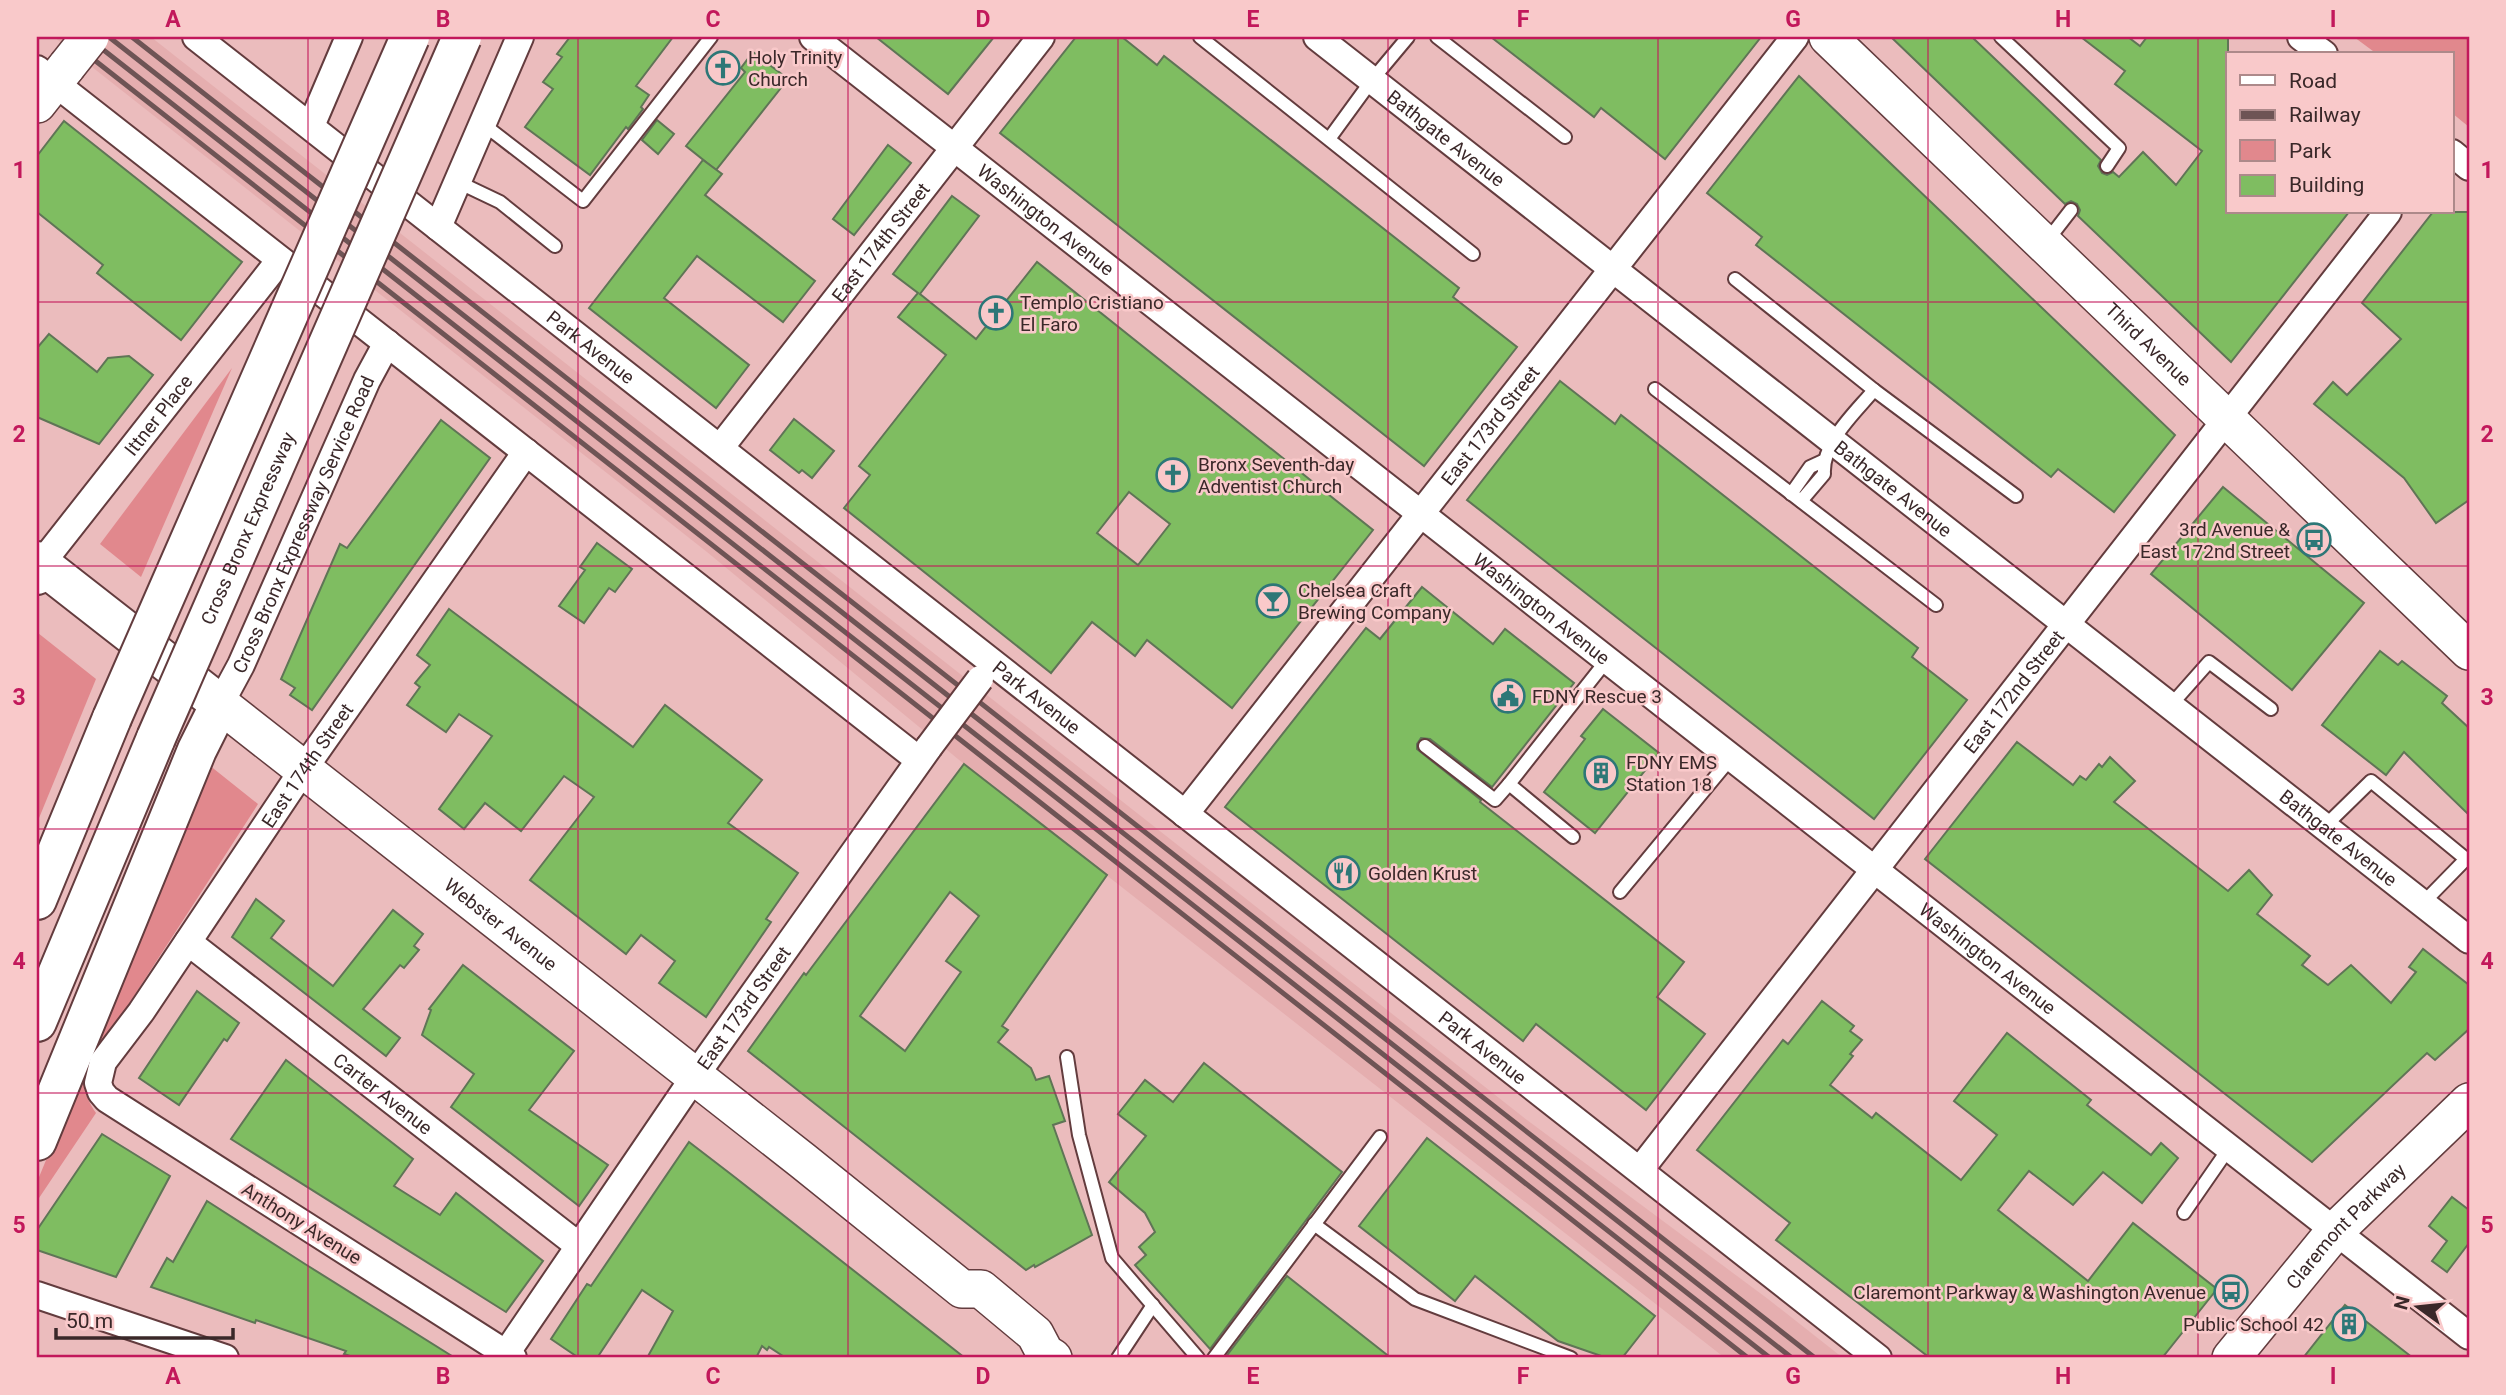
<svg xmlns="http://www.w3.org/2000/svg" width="2506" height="1395" viewBox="0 0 2506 1395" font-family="Roboto,sans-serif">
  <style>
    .built { fill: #e5aeaf }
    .green { fill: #e1888d }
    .building { fill: #7fbd61; stroke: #5f7556; stroke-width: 2; fill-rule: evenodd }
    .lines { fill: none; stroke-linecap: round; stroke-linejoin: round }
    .lane-casing { stroke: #633c3e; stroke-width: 16 }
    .street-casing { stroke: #633c3e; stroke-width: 30 }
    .secondary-casing { stroke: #633c3e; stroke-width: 40 }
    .primary-casing { stroke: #633c3e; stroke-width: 42 }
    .highway-casing { stroke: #633c3e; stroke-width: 42 }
    .lane { stroke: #fff; stroke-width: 12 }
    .street { stroke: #fff; stroke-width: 26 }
    .secondary { stroke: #fff; stroke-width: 37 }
    .primary { stroke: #fff; stroke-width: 38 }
    .highway { stroke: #fff; stroke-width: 38 }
    .rail { stroke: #6e5455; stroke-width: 5 }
    .street-bridge-casing { stroke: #633c3e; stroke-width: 30; stroke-linecap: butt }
    .secondary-bridge-casing { stroke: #633c3e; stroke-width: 40; stroke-linecap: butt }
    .highway-bridge-casing { stroke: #633c3e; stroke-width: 42; stroke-linecap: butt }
    .street-bridge { stroke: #fff; stroke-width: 26 }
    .secondary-bridge { stroke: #fff; stroke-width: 37 }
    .highway-bridge { stroke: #fff; stroke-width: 38 }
    .grid { fill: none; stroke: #c2185b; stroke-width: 2; stroke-opacity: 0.55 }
    .labels { text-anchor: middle; stroke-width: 5; stroke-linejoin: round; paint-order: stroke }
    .poi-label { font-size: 19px; fill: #3a2829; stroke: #f9c9ca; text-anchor: start }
    .street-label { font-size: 19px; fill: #3a2829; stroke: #f9c9ca }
    .neatline { fill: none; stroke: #c2185b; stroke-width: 2.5 }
    .grid-label { font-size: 23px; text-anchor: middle; font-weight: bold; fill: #c2185b }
  </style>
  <rect width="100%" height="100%" fill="#ebbcbd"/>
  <path class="built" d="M54 37H151L1527 1120 1768 1299 1843 1358H1725L964 764 707 552Z"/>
  <g class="green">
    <path d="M2354 37H2469V127L2452 113V54H2377Z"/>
    <path d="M232 368 141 577 100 544Z"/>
    <path d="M38 633 96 679 37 823V637Z"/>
    <path d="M209 765 258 804C214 873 169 941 125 1010 111 1031 90 1048 85 1073 81 1087 88 1101 96 1113L37 1201V1182Z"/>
  </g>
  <g class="building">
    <path d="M570 37H673L636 86 649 95 641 107 643 109 628 129 626 127 590 175 525 127 553 89 543 82 562 57 557 54Z"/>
    <path d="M876 37H994L948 94Z"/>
    <path d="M1076 37H1122L1157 65 1164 56 1459 288 1453 297 1517 347 1424 466 1000 133Z"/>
    <path d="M1491 37H1761L1665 159 1601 108 1594 117Z"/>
    <path d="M1891 37H1972L2101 160 2098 166 2102 173 2107 175 2113 172 2119 177 2143 152 2176 185 2202 151 2115 84 2125 71 2081 37H2128L2140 46 2147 37H2228V212H2349L2231 362 2078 216 2080 210 2077 204 2071 201 2065 204Z"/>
    <path d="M753 52 788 79 716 170 686 146 745 72 741 68Z"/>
    <path d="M1799 76 2175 435 2114 512 2058 469 2051 477 1756 245 1762 237 1707 193Z"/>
    <path d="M657 120 674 134 658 154 642 140Z"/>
    <path d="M64 121 242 262 181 340 97 273 103 265 37 212V156Z"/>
    <path d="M888 145 911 163 854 235 833 219Z"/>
    <path d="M703 160 722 174 705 195 815 281 783 322 697 256 664 298 749 365 716 408 589 308Z"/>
    <path d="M952 196 979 216 920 294 976 339 1037 262 1373 530 1232 708 1147 640 1135 656 1092 622 1051 673 844 508 870 475 859 466 946 355 898 317 918 293 893 274ZM1129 492 1170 524 1138 565 1097 533Z"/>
    <path d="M2433 212H2469V500L2436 523 2404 478 2314 404 2333 382 2347 395 2401 339 2362 303Z"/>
    <path d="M49 334 97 372 108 358 129 356 153 375 99 444 37 417V348Z"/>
    <path d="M1560 381 1615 424 1621 415 1918 648 1912 657 1967 700 1874 819 1467 500Z"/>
    <path d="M794 419 834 451 812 478 802 470 799 473 770 450Z"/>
    <path d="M441 420 490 458 312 710 290 695 295 688 281 679 340 544 347 548Z"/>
    <path d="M2223 487 2364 603 2292 690 2151 574Z"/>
    <path d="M597 543 632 569 615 592 609 588 584 623 559 606 585 570 580 567Z"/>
    <path d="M1422 587 1493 644 1505 629 1574 683 1492 787 1430 739 1421 738 1417 744V749L1481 800 1480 802 1684 962 1657 997 1705 1034 1646 1110 1536 1024 1523 1041 1225 807 1366 628 1380 639Z"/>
    <path d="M449 609 633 747 665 705 762 780 728 823 798 873 766 919 771 922 706 1017 659 983 675 961 641 935 626 954 530 880 594 797 564 776 521 831 485 803 464 829 439 809 492 736 459 714 446 732 407 705 420 687 415 683 430 665 417 655Z"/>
    <path d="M2380 651 2398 665 2402 661 2447 696 2442 703 2469 728V815L2404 752 2386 775 2322 725Z"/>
    <path d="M1603 709 1659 753 1595 833 1544 792 1585 739 1581 736Z"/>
    <path d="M2017 742 2073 785 2080 776 2086 780 2099 764 2102 767 2110 757 2135 781 2114 802 2228 891 2249 870 2272 895 2257 914 2310 956 2302 965 2328 985 2351 965 2391 1003 2416 972 2409 967 2423 949 2469 985V1029L2435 1060 2427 1053 2312 1162 1925 859Z"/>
    <path d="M964 764 1107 875 1002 1026 1008 1030 998 1042 1031 1068 1036 1080 1049 1076 1065 1121 1053 1125 1092 1235 1035 1267 1034 1265 1026 1270 748 1051 804 973 806 975ZM950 892 979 916 946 961 961 972 905 1051 860 1016Z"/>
    <path d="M256 899 284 921 271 938 333 986 393 910 423 934 414 946 419 950 404 968 400 965 363 1009 400 1038 386 1056 232 937Z"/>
    <path d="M463 965 574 1051 529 1110 608 1165 579 1206 451 1107 474 1074 422 1035 431 1010 429 1009Z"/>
    <path d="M197 991 239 1023 227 1041 224 1039 179 1105 139 1078Z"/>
    <path d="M1822 1001 1854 1026 1850 1031 1862 1040 1850 1054 1853 1056 1830 1085 1872 1118 1876 1113 1961 1180 1997 1135 1954 1101 2007 1033 2091 1100 2087 1105 2151 1155 2161 1143 2178 1158 2142 1203 2103 1172 2073 1205 2029 1171 1998 1210 2088 1281 2133 1223 2217 1289 2162 1358H1930L1776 1240 1790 1223 1697 1150 1783 1040 1788 1044Z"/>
    <path d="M286 1060 413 1159 394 1186 440 1215 456 1193 543 1261 506 1312 231 1139Z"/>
    <path d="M1204 1063 1342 1172 1210 1349 1135 1265 1146 1255 1139 1247 1155 1232 1145 1213 1109 1182 1146 1136 1118 1114 1145 1080 1173 1102Z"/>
    <path d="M102 1134 170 1176 116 1277 37 1250V1230Z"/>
    <path d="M1427 1138 1655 1316 1622 1358H1607L1558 1341 1475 1276 1455 1301 1359 1226Z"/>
    <path d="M689 1142 732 1175 965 1358H786L769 1347 767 1350 762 1346 756 1358H647L673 1311 642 1290 597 1358H579L551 1339 587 1284 591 1286Z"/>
    <path d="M2452 1197 2469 1210V1243L2447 1272 2432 1261 2447 1241 2429 1226Z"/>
    <path d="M207 1201 305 1264 455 1358H356L344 1354 346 1351 256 1320 255 1323 151 1287 167 1258 173 1262Z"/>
    <path d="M1287 1276 1391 1358H1225Z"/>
    <path d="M2345 1305 2413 1358H2303Z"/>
  </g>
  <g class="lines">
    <defs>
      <g id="lane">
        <path d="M1200 37 1473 254"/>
        <path d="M1437 37 1565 137"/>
        <path d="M2001 37 2119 148 2107 166"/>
        <path d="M483 124 583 201 711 37"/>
        <path d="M1329 139 1372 80 1408 37"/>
        <path d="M458 182 500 202 555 246"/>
        <path d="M2047 241 2071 210"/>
        <path d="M1735 279 1874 390C1855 413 1822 442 1824 474L1801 501"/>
        <path d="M1655 389 1936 605"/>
        <path d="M1874 390 2016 496"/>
        <path d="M1791 494 1810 467 1823 461"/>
        <path d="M2170 706 2209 662 2271 709"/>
        <path d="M1425 746 1495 800 1509 784"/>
        <path d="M2324 827 2371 781 2466 859 2422 904"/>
        <path d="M1573 837 1509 784 1607 660"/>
        <path d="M1620 892 1731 758"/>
        <path d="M1067 1057 1079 1135 1112 1258 1198 1358"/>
        <path d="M2184 1213 2229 1148"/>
        <path d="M1314 1224 1415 1299 1571 1358"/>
        <path d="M1118 1358 1153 1305"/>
        <path d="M1214 1358 1380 1137"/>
      </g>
      <g id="street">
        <path id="s1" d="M196 37 1878 1358"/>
        <path id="s2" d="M813 37 2469 1336"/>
        <path id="s3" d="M1317 37 2469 940"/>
        <path d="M2301 37 2324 54"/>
        <path d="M37 69 919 760"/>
        <path d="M311 126 349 37"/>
        <path d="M2452 153 2469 167"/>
        <path d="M438 227 520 37"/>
        <path id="s4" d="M720 448 1041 37"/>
        <path id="s5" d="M37 569 280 260"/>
        <path id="s6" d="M220 704 241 665 367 380 387 343"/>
        <path id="s7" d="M1185 814 1795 37"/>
        <path id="s8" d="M188 942 579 1246"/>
        <path id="s9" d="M1640 1170 2388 212"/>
        <path d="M37 1295 225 1358"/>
        <path id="s10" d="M503 1358 695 1076 929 747"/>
        <path id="s11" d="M513 1358 107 1099 101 1092 98 1083 103 1062 141 1012 303 770 526 452"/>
      </g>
      <g id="secondary">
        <path id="s12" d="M1828 37 2469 651"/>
        <path d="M37 104 67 66"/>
        <path id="s13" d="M220 704 803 1161 962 1289H981L1035 1334 1045 1353 1053 1358"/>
        <path id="s14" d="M2231 1358 2335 1231 2469 1102"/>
      </g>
      <path id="primary" d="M37 561 220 704"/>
      <g id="highway">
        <path d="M37 575 39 563"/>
        <path d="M37 900 112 718"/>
        <path d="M37 1022 156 738"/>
        <path d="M37 1141 197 750 220 704"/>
      </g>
    </defs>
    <use href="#lane" class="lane-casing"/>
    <use href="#street" class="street-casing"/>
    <use href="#secondary" class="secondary-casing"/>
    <use href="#primary" class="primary-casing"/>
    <use href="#highway" class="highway-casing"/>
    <use href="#lane" class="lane"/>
    <use href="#street" class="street"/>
    <use href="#secondary" class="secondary"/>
    <use href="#primary" class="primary"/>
    <use href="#highway" class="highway"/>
    <g class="rail">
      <path d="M65 37 1748 1358"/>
      <path d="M87 37 1770 1358"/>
      <path d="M109 37 1792 1358"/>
      <path d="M132 37 1815 1358"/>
    </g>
    <defs>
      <path id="street-bridge" d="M929 747 980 679"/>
      <path id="secondary-bridge" d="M67 66 90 37"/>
      <g id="highway-bridge">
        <path d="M112 718 410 37"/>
        <path id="s15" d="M156 738 462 37"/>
      </g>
    </defs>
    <use href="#street-bridge" class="street-bridge-casing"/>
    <use href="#secondary-bridge" class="secondary-bridge-casing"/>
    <use href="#highway-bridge" class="highway-bridge-casing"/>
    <use href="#street-bridge" class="street-bridge"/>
    <use href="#secondary-bridge" class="secondary-bridge"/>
    <use href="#highway-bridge" class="highway-bridge"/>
  </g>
  <path class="grid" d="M308 37V1358M578 37V1358M848 37V1358M1118 37V1358M1388 37V1358M1658 37V1358M1928 37V1358M2198 37V1358M37 302H2469M37 566H2469M37 829H2469M37 1093H2469"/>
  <defs>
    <symbol id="church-ring" viewBox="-11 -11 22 22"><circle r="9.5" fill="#f9c9ca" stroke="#2d7777" stroke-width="1.5"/><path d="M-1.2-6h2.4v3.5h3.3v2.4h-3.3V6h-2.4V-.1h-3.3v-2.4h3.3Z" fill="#2d7777"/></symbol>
    <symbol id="bus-ring" viewBox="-11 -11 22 22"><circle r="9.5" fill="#f9c9ca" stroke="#2d7777" stroke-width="1.5"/><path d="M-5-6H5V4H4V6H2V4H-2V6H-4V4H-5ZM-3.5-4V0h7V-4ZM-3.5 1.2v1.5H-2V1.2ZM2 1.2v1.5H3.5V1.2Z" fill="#2d7777"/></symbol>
    <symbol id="bar-ring" viewBox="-11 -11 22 22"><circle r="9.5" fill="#f9c9ca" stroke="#2d7777" stroke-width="1.5"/><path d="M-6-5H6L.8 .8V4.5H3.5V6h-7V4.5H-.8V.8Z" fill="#2d7777"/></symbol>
    <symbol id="civic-ring" viewBox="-11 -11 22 22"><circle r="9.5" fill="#f9c9ca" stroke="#2d7777" stroke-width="1.5"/><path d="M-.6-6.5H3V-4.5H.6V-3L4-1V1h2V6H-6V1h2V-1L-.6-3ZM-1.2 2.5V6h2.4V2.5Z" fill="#2d7777"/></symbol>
    <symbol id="building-ring" viewBox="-11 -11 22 22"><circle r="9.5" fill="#f9c9ca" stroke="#2d7777" stroke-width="1.5"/><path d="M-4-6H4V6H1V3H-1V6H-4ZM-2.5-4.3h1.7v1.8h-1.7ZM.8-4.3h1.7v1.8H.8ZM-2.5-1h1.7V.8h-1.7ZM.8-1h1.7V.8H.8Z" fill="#2d7777"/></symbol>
    <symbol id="restaurant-ring" viewBox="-11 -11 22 22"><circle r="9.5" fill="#f9c9ca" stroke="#2d7777" stroke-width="1.5"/><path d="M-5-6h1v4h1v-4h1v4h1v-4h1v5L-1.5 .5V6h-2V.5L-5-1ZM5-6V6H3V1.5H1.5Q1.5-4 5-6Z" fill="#2d7777"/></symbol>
  </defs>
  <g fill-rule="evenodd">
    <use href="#church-ring" x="704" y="49" width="38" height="38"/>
    <use href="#church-ring" x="977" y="294" width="38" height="38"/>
    <use href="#church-ring" x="1154" y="456" width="38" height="38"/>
    <use href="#bus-ring" x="2295" y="521" width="38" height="38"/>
    <use href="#bar-ring" x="1254" y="582" width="38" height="38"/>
    <use href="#civic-ring" x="1489" y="677" width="38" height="38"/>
    <use href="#building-ring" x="1582" y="754" width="38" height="38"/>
    <use href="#restaurant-ring" x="1324" y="854" width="38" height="38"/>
    <use href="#bus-ring" x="2212" y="1273" width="38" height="38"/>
    <use href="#building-ring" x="2330" y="1305" width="38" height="38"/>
  </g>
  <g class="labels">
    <g class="poi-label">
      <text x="748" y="64">Holy Trinity<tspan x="748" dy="22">Church</tspan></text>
      <text x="1020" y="309">Templo Cristiano<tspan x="1020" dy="22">El Faro</tspan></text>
      <text x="1198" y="471">Bronx Seventh-day<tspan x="1198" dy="22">Adventist Church</tspan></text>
      <text x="2290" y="536" text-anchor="end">3rd Avenue &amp;<tspan x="2290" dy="22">East 172nd Street</tspan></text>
      <text x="1298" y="597">Chelsea Craft<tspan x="1298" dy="22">Brewing Company</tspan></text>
      <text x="1532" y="703">FDNY Rescue 3</text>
      <text x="1626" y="769">FDNY EMS<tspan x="1626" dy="22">Station 18</tspan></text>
      <text x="1368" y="880">Golden Krust</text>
      <text x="2206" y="1299" text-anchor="end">Claremont Parkway &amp; Washington Avenue</text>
      <text x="2324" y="1331" text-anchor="end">Public School 42</text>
    </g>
    <g class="street-label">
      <text dy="7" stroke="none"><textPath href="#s3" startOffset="164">Bathgate Avenue</textPath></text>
      <text dy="7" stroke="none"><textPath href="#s2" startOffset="296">Washington Avenue</textPath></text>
      <text dy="7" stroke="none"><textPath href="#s4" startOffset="261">East 174th Street</textPath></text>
      <text dy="7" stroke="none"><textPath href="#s12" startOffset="444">Third Avenue</textPath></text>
      <text dy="7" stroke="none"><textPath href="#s1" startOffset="502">Park Avenue</textPath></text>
      <text dy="7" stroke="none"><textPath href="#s5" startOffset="196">Ittner Place</textPath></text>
      <text dy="7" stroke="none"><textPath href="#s7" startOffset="494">East 173rd Street</textPath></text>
      <text dy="7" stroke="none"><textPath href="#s3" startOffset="732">Bathgate Avenue</textPath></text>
      <text dy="7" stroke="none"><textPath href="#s6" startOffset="198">Cross Bronx Expressway Service Road</textPath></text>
      <text dy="7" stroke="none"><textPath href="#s15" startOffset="229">Cross Bronx Expressway</textPath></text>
      <text dy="7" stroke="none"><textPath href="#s2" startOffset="926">Washington Avenue</textPath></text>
      <text dy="7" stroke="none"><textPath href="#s9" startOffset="607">East 172nd Street</textPath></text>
      <text dy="7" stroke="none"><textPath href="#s1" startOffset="1069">Park Avenue</textPath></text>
      <text dy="7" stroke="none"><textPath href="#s11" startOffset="882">East 174th Street</textPath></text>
      <text dy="7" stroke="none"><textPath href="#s3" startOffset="1298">Bathgate Avenue</textPath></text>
      <text dy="7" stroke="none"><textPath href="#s13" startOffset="357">Webster Avenue</textPath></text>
      <text dy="7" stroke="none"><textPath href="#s2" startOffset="1493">Washington Avenue</textPath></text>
      <text dy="7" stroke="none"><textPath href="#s10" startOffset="425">East 173rd Street</textPath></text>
      <text dy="7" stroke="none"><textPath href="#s1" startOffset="1636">Park Avenue</textPath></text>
      <text dy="7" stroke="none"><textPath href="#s8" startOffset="247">Carter Avenue</textPath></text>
      <text transform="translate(302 1223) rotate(32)" y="7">Anthony Avenue</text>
      <text dy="7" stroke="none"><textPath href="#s14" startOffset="175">Claremont Parkway</textPath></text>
    </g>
  </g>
  <rect width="2506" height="1395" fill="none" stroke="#f9c9ca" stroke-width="77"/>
  <rect x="2226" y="52" width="228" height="161" fill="#f9c9ca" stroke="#ad898a" stroke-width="2"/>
  <rect x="2240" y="75" width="35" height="10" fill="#ffffff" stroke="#ad898a" stroke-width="2"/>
  <text x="2289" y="88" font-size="21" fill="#3a2829">Road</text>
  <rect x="2240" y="110" width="35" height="10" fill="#6e5455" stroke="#ad898a" stroke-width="2"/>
  <text x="2289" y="122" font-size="21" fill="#3a2829">Railway</text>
  <rect x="2240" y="140" width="35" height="21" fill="#e1888d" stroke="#ad898a" stroke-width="2"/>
  <text x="2289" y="158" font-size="21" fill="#3a2829">Park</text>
  <rect x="2240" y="175" width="35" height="21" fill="#7fbd61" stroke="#ad898a" stroke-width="2"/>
  <text x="2289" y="192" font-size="21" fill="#3a2829">Building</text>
  <g transform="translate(2418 1307) rotate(285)" stroke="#f9c9ca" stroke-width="5" paint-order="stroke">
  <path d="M0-5L12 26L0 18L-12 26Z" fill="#3a2829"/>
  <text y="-10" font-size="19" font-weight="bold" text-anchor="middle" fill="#3a2829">N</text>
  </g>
  <path d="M56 1328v10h177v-10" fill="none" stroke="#3a2829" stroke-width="3.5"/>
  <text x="66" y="1328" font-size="21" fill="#3a2829" stroke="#f9c9ca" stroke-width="5" paint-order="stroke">50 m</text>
  <rect x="38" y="38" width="2430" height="1318" class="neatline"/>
  <g class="grid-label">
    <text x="173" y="27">A</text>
    <text x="443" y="27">B</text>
    <text x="713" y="27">C</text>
    <text x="983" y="27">D</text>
    <text x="1253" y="27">E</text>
    <text x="1523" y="27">F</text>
    <text x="1793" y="27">G</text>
    <text x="2063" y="27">H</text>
    <text x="2333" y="27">I</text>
    <text x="19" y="178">1</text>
    <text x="2487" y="178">1</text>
    <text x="19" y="442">2</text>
    <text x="2487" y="442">2</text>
    <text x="19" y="705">3</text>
    <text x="2487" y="705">3</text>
    <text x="19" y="969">4</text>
    <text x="2487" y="969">4</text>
    <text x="19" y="1233">5</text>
    <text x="2487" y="1233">5</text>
    <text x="173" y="1384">A</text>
    <text x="443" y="1384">B</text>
    <text x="713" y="1384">C</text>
    <text x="983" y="1384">D</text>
    <text x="1253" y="1384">E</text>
    <text x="1523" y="1384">F</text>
    <text x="1793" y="1384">G</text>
    <text x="2063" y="1384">H</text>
    <text x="2333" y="1384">I</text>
  </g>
</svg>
